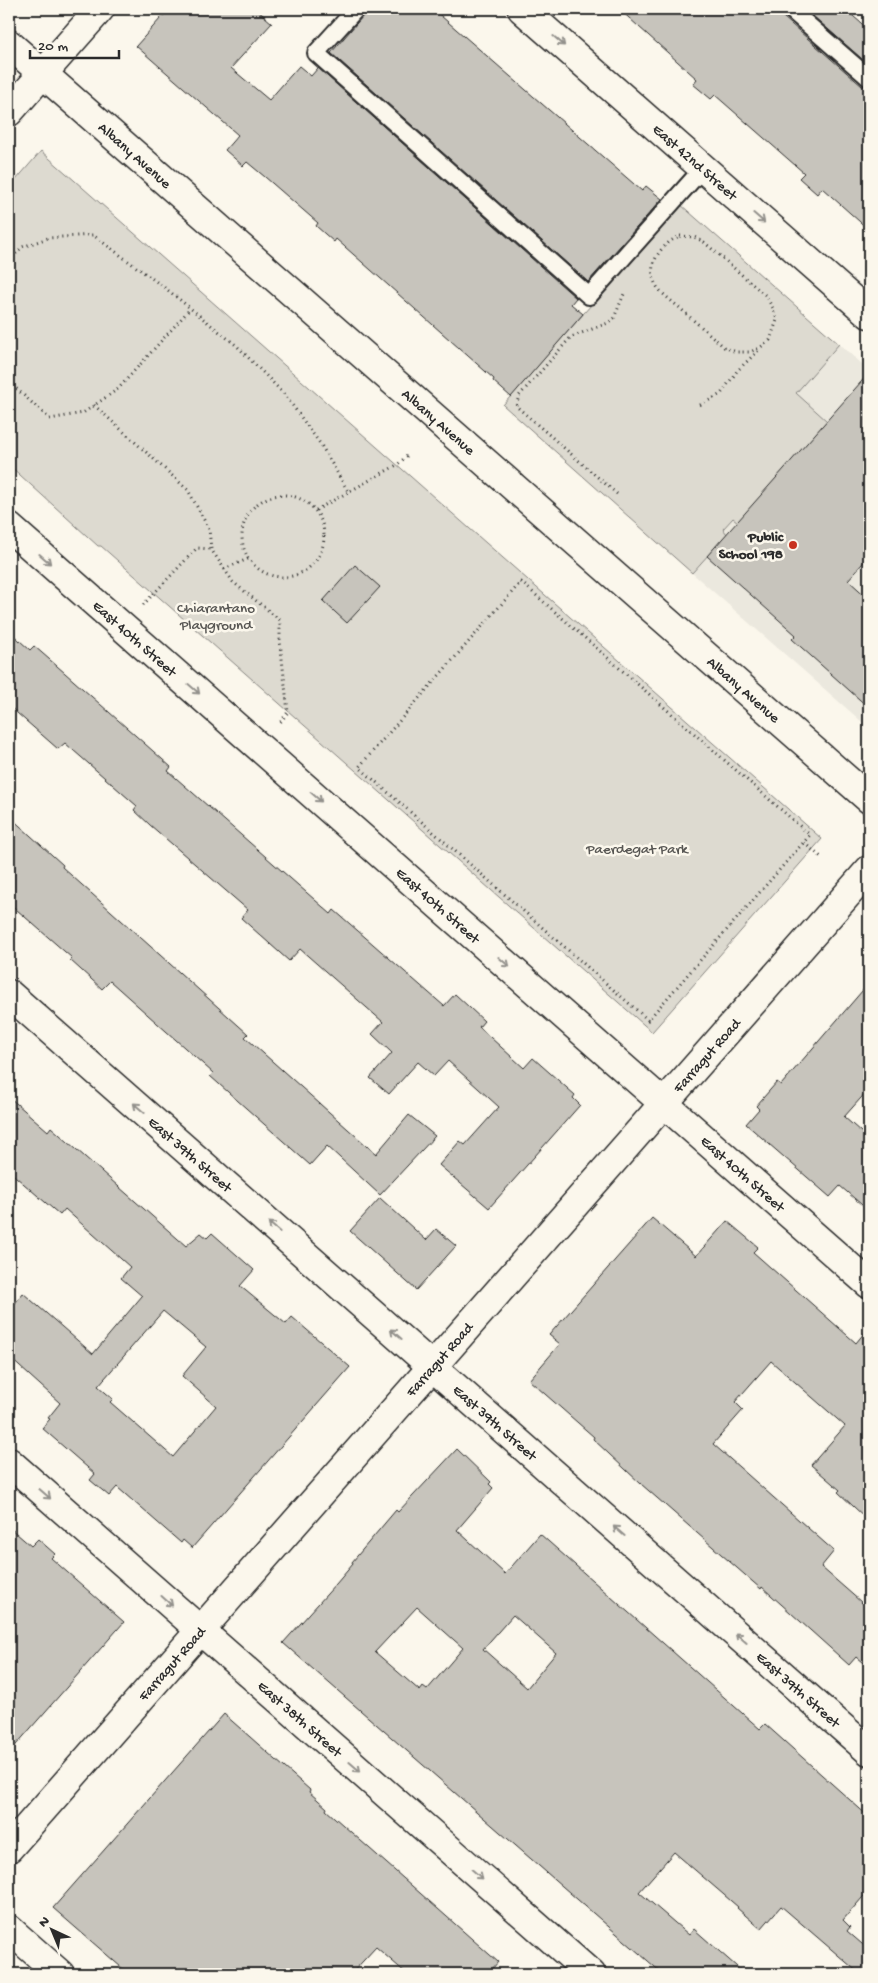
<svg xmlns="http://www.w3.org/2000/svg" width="878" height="1983" viewBox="0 0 878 1983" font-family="'Gochi Hand',sans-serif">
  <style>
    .built { fill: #ebe8de }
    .green { fill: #dddad0; stroke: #84827e }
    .building { fill: #c7c4bc; stroke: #2b2b2b; fill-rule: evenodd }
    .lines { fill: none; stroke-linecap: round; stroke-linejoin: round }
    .service-casing { stroke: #2b2b2b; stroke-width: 20 }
    .minor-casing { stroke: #2b2b2b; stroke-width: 31 }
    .path { stroke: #2b2b2b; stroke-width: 3; stroke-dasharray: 1 4; stroke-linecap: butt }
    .service { stroke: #fbf7ec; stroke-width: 16 }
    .minor { stroke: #fbf7ec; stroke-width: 28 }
    .oneway { stroke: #93918c }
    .poi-dot { fill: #c8321e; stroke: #fbf7ec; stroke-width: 2 }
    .labels { text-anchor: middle; stroke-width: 5; stroke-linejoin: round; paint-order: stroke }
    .street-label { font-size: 15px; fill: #2b2b2b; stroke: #fbf7ec }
    .poi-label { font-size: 15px; font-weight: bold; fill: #2b2b2b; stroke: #fbf7ec; text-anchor: end }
    .park-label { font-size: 15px; fill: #585754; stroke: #fbf7ec }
  </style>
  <rect width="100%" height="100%" fill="#fbf7ec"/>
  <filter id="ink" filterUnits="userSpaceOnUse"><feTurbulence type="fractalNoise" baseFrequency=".02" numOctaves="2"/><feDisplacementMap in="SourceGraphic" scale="10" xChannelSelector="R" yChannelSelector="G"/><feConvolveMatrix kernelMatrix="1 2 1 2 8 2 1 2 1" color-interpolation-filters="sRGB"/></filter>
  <g filter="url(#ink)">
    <path class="built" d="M839 344 869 370V728L692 573 727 534 723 530 733 518 738 521 827 421 796 393Z"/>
    <g class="green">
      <path d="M41 151 822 839 652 1032 101 546H98L9 465V188Z"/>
      <path d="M680 204 839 344 796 393 827 421 738 522 733 518 723 529 727 534 692 573 503 405Z"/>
    </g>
    <g class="building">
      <path d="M169 9H256L272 23 231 68 269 100 299 66 311 76 318 68 576 298 571 304 583 314 511 397 493 381 494 379 336 239 334 242 316 226 318 223 265 177 247 162 243 166 225 150 238 135 136 46Z"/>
      <path d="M369 9H433L642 191 646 186 662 199 588 282 331 53Z"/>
      <path d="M619 9H780L783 17 862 86 869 88V230L822 188 817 194 799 178 804 173 715 95 711 99 693 84 697 79Z"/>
      <path d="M805 9H845L869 30V65Z"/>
      <path d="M869 373V556L848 580 869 599V708L792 639 796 635 707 556Z"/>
      <path d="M355 565 380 587 347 623 323 601Z"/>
      <path d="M9 631 30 650 34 646 65 673 171 767 168 771 331 914 334 910 444 1006 455 994 484 1021 479 1027 524 1068 533 1058 575 1095 573 1098 580 1105 489 1208 439 1165 460 1141 465 1145 499 1107 448 1061 434 1076 418 1062 389 1094 370 1078 392 1053 372 1034 383 1022 300 949 289 961 241 918 248 910 150 825 134 810 137 806 65 743 58 749 9 706Z"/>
      <path d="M9 816 63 865 62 867 248 1034 245 1037 376 1154 409 1115 435 1136 380 1195 327 1146 310 1165 210 1076 213 1073 110 981 102 989 70 960 72 958 9 903Z"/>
      <path d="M869 983V1089L844 1117 869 1139V1211L840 1186 830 1197 746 1124 759 1109 756 1106 777 1082 781 1085Z"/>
      <path d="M9 1097 48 1131 51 1127 186 1246 201 1233 207 1238 212 1233 254 1270 240 1286 286 1324 292 1317 350 1367 192 1548 183 1540 181 1543 117 1487 109 1496 90 1480 95 1474 42 1428 50 1419 48 1418 60 1403 9 1357V1311L23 1293 93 1354 142 1296 121 1278 130 1267 65 1209 60 1215 9 1171ZM163 1311 206 1347 182 1376 216 1406 173 1457 110 1402 113 1399 98 1386Z"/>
      <path d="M380 1198 426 1240 436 1229 456 1246 416 1290 350 1231Z"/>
      <path d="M652 1218 696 1256 727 1221 758 1247 753 1252 856 1343 869 1327V1521L838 1492 840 1490 811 1465 845 1426 771 1361 735 1402 743 1410 713 1444 834 1551 821 1567 869 1609V1668L856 1657 849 1665 762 1587 761 1589 641 1484 593 1439 594 1437 529 1380 560 1344 549 1335Z"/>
      <path d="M457 1449 491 1482 489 1484 493 1488 457 1530 505 1574 540 1534 760 1729 765 1724 869 1817V1890L843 1920 850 1927 847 1931 869 1950V1974H860L781 1906 761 1929 737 1908 738 1907 674 1852 639 1892 689 1935 694 1929 745 1974H663L283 1643 336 1584 353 1564 352 1562 396 1510 398 1512ZM417 1607 463 1648 427 1690 423 1687 420 1691 375 1652ZM513 1615 556 1653 527 1688 483 1649Z"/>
      <path d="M9 1527 31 1546 38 1539 55 1554 51 1558 124 1622 9 1753Z"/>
      <path d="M224 1714 310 1790 309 1792 327 1808 326 1810 498 1962 488 1974H407L376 1947 351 1974H129L53 1908Z"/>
    </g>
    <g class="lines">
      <defs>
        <g id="service">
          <path d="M356 9 316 53 589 296 703 168"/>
          <path d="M790 9 869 78"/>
        </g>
        <g id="minor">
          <path id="s1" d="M522 9 869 314"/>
          <path id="s2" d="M9 44 869 799"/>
          <path d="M9 112 100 9"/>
          <path id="s3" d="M9 527 869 1284"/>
          <path id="s4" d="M9 994 869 1751"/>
          <path id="s5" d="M9 1462 591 1974"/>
          <path id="s6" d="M9 1848 869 870"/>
          <path d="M9 1929 60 1974"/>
        </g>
      </defs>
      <use href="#service" class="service-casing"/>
      <use href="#minor" class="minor-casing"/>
      <g class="path">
        <path d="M680 236 694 237 704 242 765 295 774 310 777 320 770 340 761 347 750 352H736L724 347C710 334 695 322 681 309 673 302 664 296 658 288 643 267 661 244 680 236Z"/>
        <path d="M9 261 22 247 48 238 93 235 169 291 237 346 285 395 321 445 349 493"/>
        <path d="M9 382 50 419 83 413 118 389 190 309"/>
        <path d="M94 405 188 490 209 529 211 549 233 582 280 620V641L288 712 279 724"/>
        <path d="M700 405 721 394 737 371 760 349"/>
        <path d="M617 494 516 406 519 396 571 337 608 323 614 318 624 294"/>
        <circle cx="283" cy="536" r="41"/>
        <path d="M316 510 397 465 409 454"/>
        <path d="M224 569 248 559"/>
        <path d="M521 582 810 835 648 1020 359 767Z"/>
        <path d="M143 605 197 548 211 549"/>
        <path d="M804 843 821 857"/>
      </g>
      <use href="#service" class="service"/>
      <use href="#minor" class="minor"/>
    </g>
    <defs><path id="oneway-shaft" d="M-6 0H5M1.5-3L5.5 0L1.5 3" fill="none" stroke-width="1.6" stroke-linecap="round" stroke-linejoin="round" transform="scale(1.25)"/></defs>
    <g class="oneway">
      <use href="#oneway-shaft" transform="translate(559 41) rotate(41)"/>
      <use href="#oneway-shaft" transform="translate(759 218) rotate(41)"/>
      <use href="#oneway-shaft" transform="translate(45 559) rotate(41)"/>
      <use href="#oneway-shaft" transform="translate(194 689) rotate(41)"/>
      <use href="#oneway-shaft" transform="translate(316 797) rotate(41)"/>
      <use href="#oneway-shaft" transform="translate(504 962) rotate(41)"/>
      <use href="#oneway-shaft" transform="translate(139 1108) rotate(-139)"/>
      <use href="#oneway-shaft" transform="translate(274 1227) rotate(-139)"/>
      <use href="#oneway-shaft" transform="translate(396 1334) rotate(-139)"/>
      <use href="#oneway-shaft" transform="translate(45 1494) rotate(41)"/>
      <use href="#oneway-shaft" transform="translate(619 1531) rotate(-139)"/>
      <use href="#oneway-shaft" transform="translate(167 1601) rotate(42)"/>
      <use href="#oneway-shaft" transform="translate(741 1638) rotate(-139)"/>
      <use href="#oneway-shaft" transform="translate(355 1767) rotate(41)"/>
      <use href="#oneway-shaft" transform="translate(477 1874) rotate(41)"/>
    </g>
  </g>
  <circle class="poi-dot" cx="793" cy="545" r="5"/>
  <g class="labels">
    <g class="street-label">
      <text dy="5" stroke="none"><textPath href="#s2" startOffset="168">Albany Avenue</textPath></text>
      <text dy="5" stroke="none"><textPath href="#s1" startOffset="231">East 42nd Street</textPath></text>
      <text dy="5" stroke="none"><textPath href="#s2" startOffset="572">Albany Avenue</textPath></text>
      <text dy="5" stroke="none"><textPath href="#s3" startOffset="168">East 40th Street</textPath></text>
      <text dy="5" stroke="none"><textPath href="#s2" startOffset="978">Albany Avenue</textPath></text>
      <text dy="5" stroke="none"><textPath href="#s3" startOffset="572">East 40th Street</textPath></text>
      <text dy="5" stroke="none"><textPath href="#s6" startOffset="1056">Farragut Road</textPath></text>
      <text dy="5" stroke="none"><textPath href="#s4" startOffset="242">East 39th Street</textPath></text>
      <text dy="5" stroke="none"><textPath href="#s3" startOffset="978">East 40th Street</textPath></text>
      <text dy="5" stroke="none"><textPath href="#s6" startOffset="651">Farragut Road</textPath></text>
      <text dy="5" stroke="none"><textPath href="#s4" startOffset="648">East 39th Street</textPath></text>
      <text dy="5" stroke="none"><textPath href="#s6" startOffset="246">Farragut Road</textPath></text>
      <text dy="5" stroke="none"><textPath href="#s4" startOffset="1052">East 39th Street</textPath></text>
      <text dy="5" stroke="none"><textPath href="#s5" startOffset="388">East 38th Street</textPath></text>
    </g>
    <g class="poi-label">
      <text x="783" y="541">Public<tspan x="783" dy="17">School 198</tspan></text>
    </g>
    <g class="park-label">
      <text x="216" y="612">Chiarantano<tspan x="216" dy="17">Playground</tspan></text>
      <text x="637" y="853">Paerdegat Park</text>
    </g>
  </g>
  <rect width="878" height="1983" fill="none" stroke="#fbf7ec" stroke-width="30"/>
  <rect x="15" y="15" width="848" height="1953" fill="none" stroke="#2b2b2b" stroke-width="2" filter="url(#ink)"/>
  <g transform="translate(52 1930) rotate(316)" stroke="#fbf7ec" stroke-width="4" paint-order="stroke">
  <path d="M0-4L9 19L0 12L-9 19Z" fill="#2b2b2b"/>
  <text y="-8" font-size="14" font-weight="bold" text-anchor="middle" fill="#2b2b2b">N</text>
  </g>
  <path d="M30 50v8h89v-8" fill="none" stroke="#2b2b2b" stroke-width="2.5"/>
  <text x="38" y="50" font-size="15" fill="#2b2b2b" stroke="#fbf7ec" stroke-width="4" paint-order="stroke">20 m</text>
</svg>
